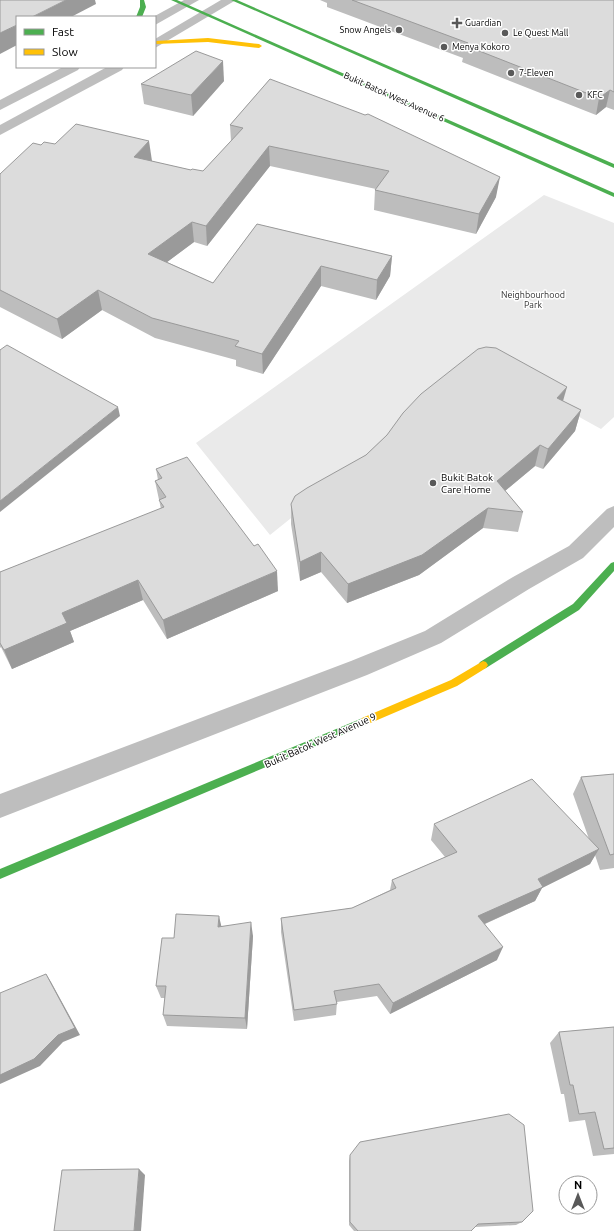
<svg xmlns="http://www.w3.org/2000/svg" width="614" height="1231" viewBox="0 0 614 1231" font-family="Ubuntu,sans-serif">
  <style>
    .green { fill: #eaeaea }
    .lines { fill: none; stroke-linecap: round; stroke-linejoin: round }
    .street { fill: #bebebe; fill-rule: evenodd }
    .fast { fill: #4caf50; fill-rule: evenodd }
    .slow { fill: #ffc107; fill-rule: evenodd }
    .wall { fill: #bdbdbd }
    .shaded-wall { fill: #9a9a9a }
    .building { fill: #dcdcdc; stroke: #9a9a9a }
    .poi-dot { fill: #595959; stroke: #fff; stroke-width: 1.5 }
    .labels { text-anchor: middle; stroke-width: 3; stroke-linejoin: round; paint-order: stroke }
    .far-poi-label { font-size: 9px; fill: #000; stroke: #fff; text-anchor: start }
    .far-street-label { font-size: 9px; fill: #000; stroke: #fff }
    .far-park-label { font-size: 9px; fill: #2f2f2f; stroke: #fff }
    .poi-label { font-size: 10px; fill: #000; stroke: #fff; text-anchor: start }
    .street-label { font-size: 10px; fill: #000; stroke: #fff }
  </style>
  <rect width="100%" height="100%" fill="#fff"/>
  <path class="green" d="M544 195 614 223V417L601 429 483 364 270 535 196 443Z"/>
  <g class="lines">
    <g class="street">
      <path d="M184 0H199L155 25V17H153Z"/>
      <path d="M221 0H236L155 48V39Z"/>
      <path d="M63 67H80L78 70 0 110V100Z"/>
      <path d="M107 67H124L122 70 0 135V125Z"/>
      <path d="M614 506V527L583 558 529 589 441 643 367 675 0 818V794L351 661 425 631 513 577 569 546 607 509Z"/>
    </g>
    <g class="fast">
      <path d="M140 0H144L146 7 142 17H136L140 7Z"/>
      <path d="M171 0H177L614 193V197Z"/>
      <path d="M231 0H237L614 164V168Z"/>
      <path d="M614 562V571L579 610 486 668 483 669 480 668 478 665 480 662 573 604 611 563Z"/>
      <path d="M365 717 368 718 370 721 368 724 0 879V869Z"/>
    </g>
    <g class="slow">
      <path d="M208 38 259 44 262 46 259 48 208 42 155 44 156 41Z"/>
      <path d="M483 661 486 662 488 665 486 668 457 686 368 724 365 725 362 724 360 721 362 718 451 680Z"/>
    </g>
  </g>
  <g class="wall">
    <path d="M320 0H614V110L606 107 596 115 462 62 463 58 327 7V3Z"/>
    <path d="M270 79 496 197 476 234 374 210 375 190 376 189 270 166 207 246 194 242 167 262 213 283 257 224 392 256 390 276 376 300 321 286 263 374 236 366V360L155 338 102 310 62 339 0 307V174L41 145 55 144 152 161H151L191 170 203 171 231 141 230 125Z"/>
    <path d="M224 81 193 116 144 104 141 84Z"/>
    <path d="M563 401 581 410 575 431 543 469 535 466 505 491 523 512 518 532 483 528 419 575 347 603 321 572 300 581 291 524V504L366 455 387 435Z"/>
    <path d="M156 469 278 591 167 639 143 600 70 631 74 642 12 669 1 647 0 648V572L161 509 155 481 158 480Z"/>
    <path d="M614 774V868L600 870 595 855 590 864 542 888 535 901 485 924 497 960 390 1014 377 996 337 1002 336 1015 294 1021 281 932V918L352 908 390 890 392 880 445 857 431 840 434 824 589 839 573 794 581 777Z"/>
    <path d="M222 926 253 936 247 1029 167 1026 163 1015 165 998H161L156 986 174 938Z"/>
    <path d="M614 1027V1154L593 1156 585 1120 569 1122 564 1094H561L550 1043 559 1032Z"/>
    <path d="M350 1155 522 1222 516 1225 475 1227 471 1231H354L349 1225V1161Z"/>
  </g>
  <g class="shaded-wall">
    <path d="M66 0H95L96 4 71 17H32Z"/>
    <path d="M17 25V45L0 54V33Z"/>
    <path d="M223 61 224 81 193 116 191 95Z"/>
    <path d="M610 90 606 107 596 115 599 98Z"/>
    <path d="M149 141 152 161 136 177 134 157Z"/>
    <path d="M269 146 270 166 207 246 206 226Z"/>
    <path d="M500 177 496 197 476 234 479 214Z"/>
    <path d="M192 222 194 242 151 274 148 254Z"/>
    <path d="M392 256 390 276 376 300 377 280Z"/>
    <path d="M321 266V286L263 374 262 354Z"/>
    <path d="M98 290 102 310 62 339 57 319Z"/>
    <path d="M567 387 561 408 557 398Z"/>
    <path d="M118 407 120 416 0 512V501Z"/>
    <path d="M581 410 575 431 543 469 548 449Z"/>
    <path d="M540 445 535 466 493 501 497 481Z"/>
    <path d="M488 508 483 528 419 575 347 603 348 584Z"/>
    <path d="M321 552V572L300 581V562Z"/>
    <path d="M277 571 278 591 167 639 163 620Z"/>
    <path d="M138 580 143 600 70 631 74 642 12 669 4 650 62 613Z"/>
    <path d="M599 849 590 864 542 888 535 901 473 929 478 916 538 879Z"/>
    <path d="M219 916 222 929 218 927Z"/>
    <path d="M251 922 253 936 247 1029 245 1018Z"/>
    <path d="M503 947 497 960 390 1014 393 1003Z"/>
    <path d="M46 974 51 982 80 1035 63 1042 40 1066 0 1084V1075Z"/>
    <path d="M139 1169 145 1175 141 1231H134Z"/>
  </g>
  <g class="building">
    <path d="M0 0H66L32 17H17V25L0 33Z"/>
    <path d="M352 0H614V92L610 90 599 98 464 45 468 43Z"/>
    <path d="M196 51 223 61 191 95 141 84Z"/>
    <path d="M270 79 365 115 368 114 500 177 479 214 375 190 389 171 269 146 206 226 192 222 148 254 213 283 257 224 392 256 377 280 321 266 262 354 235 346 239 341 152 318 98 290 57 319 0 290V174L33 143 41 145 44 142 55 144 76 124 149 141 134 157 191 170 192 169 203 171 243 128 230 125Z"/>
    <path d="M7 345 118 407 0 501V350Z"/>
    <path d="M486 347 496 348 567 387 557 398 581 410 548 449 540 445 497 481 523 512 488 508 422 555 348 584 321 552 300 562 291 504 295 496 307 488 366 455 387 435 403 413 421 394 478 349Z"/>
    <path d="M187 457 254 546 258 544 277 571 163 620 138 580 62 613 67 623 4 650 0 643V572L164 507 159 500 166 497 155 481 162 478 156 469Z"/>
    <path d="M614 774V854L610 855 581 777Z"/>
    <path d="M532 779 599 849 538 879 543 887 478 916 503 947 393 1003 379 984 334 991 337 1004 294 1010 281 918 352 908 396 888 392 880 457 852 434 824Z"/>
    <path d="M176 914 219 916 218 927 251 922 245 1018 163 1015 166 986H156L162 938H174Z"/>
    <path d="M46 974 75 1028 58 1035 34 1059 0 1075V993Z"/>
    <path d="M614 1027V1148L604 1149 595 1112 579 1114 573 1085H570L559 1032Z"/>
    <path d="M509 1114 524 1125 533 1211 522 1222 478 1224 471 1231H358L350 1222V1155L360 1142Z"/>
    <path d="M139 1169 134 1231H54L62 1170Z"/>
  </g>
  <g class="poi-dot">
    <path d="M455 17h4v4h4v4h-4v4h-4v-4h-4v-4h4z"/>
    <circle cx="399" cy="30" r="4"/>
    <circle cx="505" cy="33" r="4"/>
    <circle cx="444" cy="47" r="4"/>
    <circle cx="511" cy="73" r="4"/>
    <circle cx="579" cy="95" r="4"/>
    <circle cx="433" cy="483" r="4"/>
  </g>
  <g class="labels">
    <g class="far-poi-label">
      <text x="465" y="26">Guardian</text>
      <text x="391" y="33" text-anchor="end">Snow Angels</text>
      <text x="513" y="36">Le Quest Mall</text>
      <text x="452" y="50">Menya Kokoro</text>
      <text x="519" y="76">7-Eleven</text>
      <text x="587" y="98">KFC</text>
    </g>
    <g class="far-street-label">
      <text transform="translate(394 97) rotate(24)" y="3">Bukit Batok West Avenue 6</text>
    </g>
    <g class="far-park-label">
      <text x="533" y="298">Neighbourhood<tspan x="533" dy="10">Park</tspan></text>
    </g>
    <g class="poi-label">
      <text x="441" y="481">Bukit Batok<tspan x="441" dy="12">Care Home</tspan></text>
    </g>
    <g class="street-label">
      <text transform="translate(320 740) rotate(-24)" y="4">Bukit Batok West Avenue 9</text>
    </g>
  </g>
  <rect x="16" y="16" width="140" height="52" fill="#ffffff" stroke="#999999"/>
  <rect x="24" y="29" width="20" height="6" fill="#4caf50" stroke="#999999"/>
  <text x="52" y="36" font-size="12" fill="#000000">Fast</text>
  <rect x="24" y="49" width="20" height="6" fill="#ffc107" stroke="#999999"/>
  <text x="52" y="56" font-size="12" fill="#000000">Slow</text>
  <g transform="translate(578 1195)"><circle r="19" fill="#ffffff" stroke="#999999"/>
  <path d="M0-3L7 15L0 10L-7 15Z" fill="#595959"/>
  <text y="-6" font-size="11" font-weight="bold" text-anchor="middle" fill="#000000">N</text>
  </g>
</svg>
